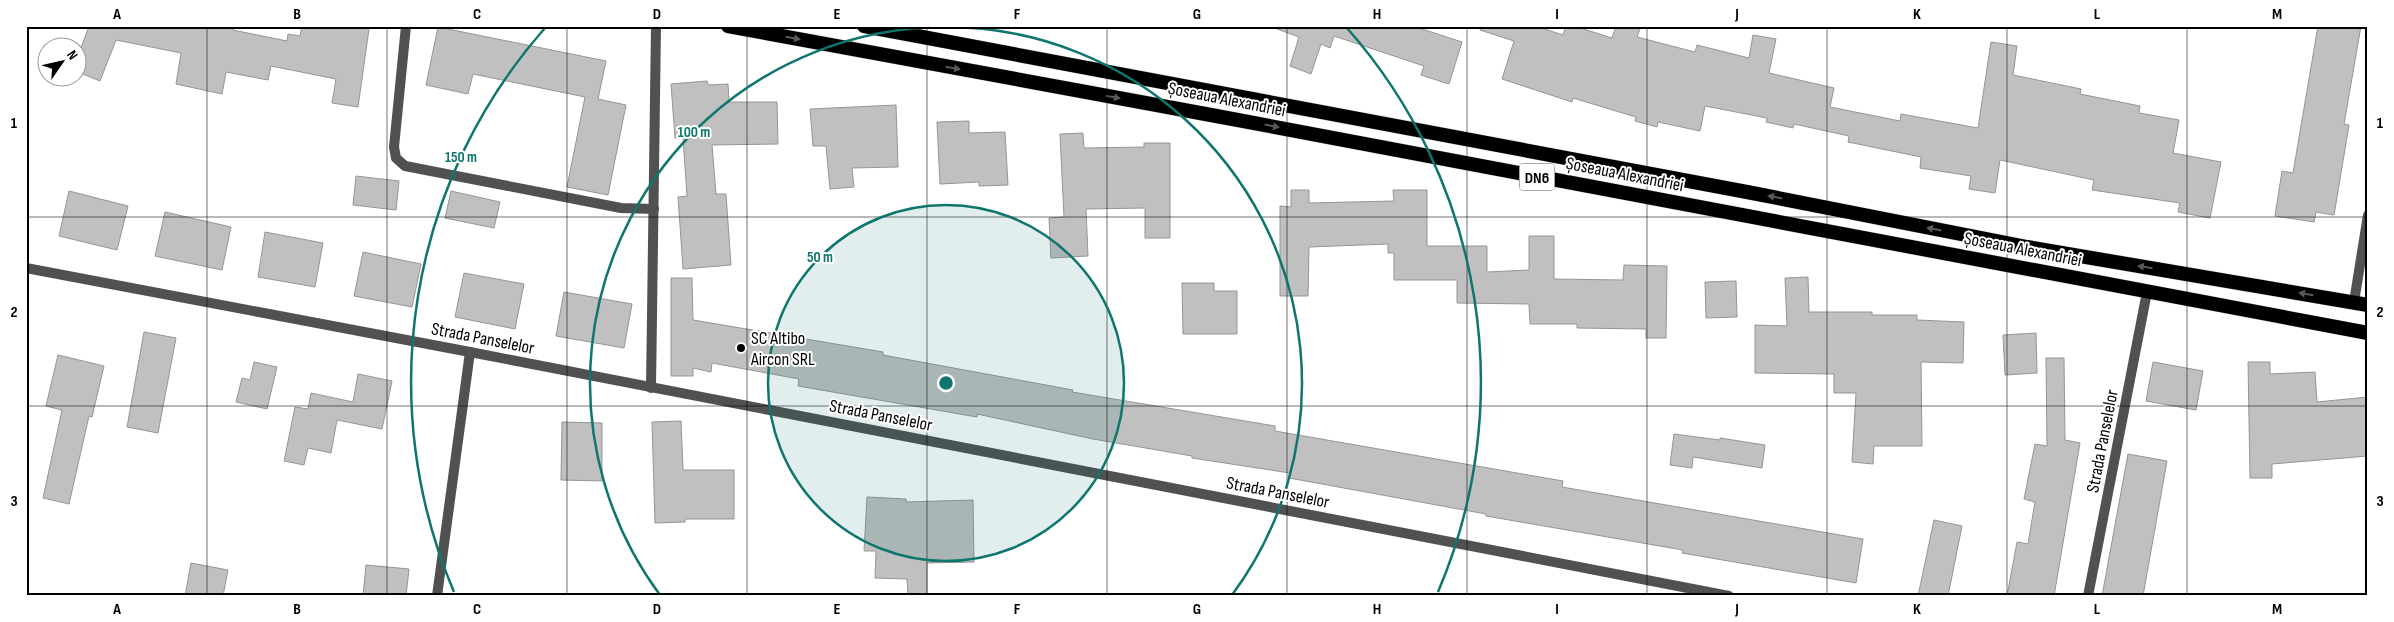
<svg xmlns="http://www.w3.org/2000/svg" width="2394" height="622" viewBox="0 0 2394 622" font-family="'Sofia Sans Condensed',sans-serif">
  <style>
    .building { fill: #c0c0c0; stroke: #959595 }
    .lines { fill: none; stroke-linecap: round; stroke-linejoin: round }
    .trunk-casing { stroke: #dbdbdb; stroke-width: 15 }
    .service { stroke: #515151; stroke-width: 10 }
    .minor { stroke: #515151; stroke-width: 10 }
    .trunk { stroke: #000; stroke-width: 14 }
    .oneway { fill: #595959 }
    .grid { fill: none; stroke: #000; stroke-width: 1; stroke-opacity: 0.55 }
    .ring { fill: none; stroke: #0f766e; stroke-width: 2.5 }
    .poi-dot { fill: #000; stroke: #fff; stroke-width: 2 }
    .labels { text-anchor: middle; stroke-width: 4; stroke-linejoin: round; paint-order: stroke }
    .shield { fill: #fff; stroke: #4c4c4c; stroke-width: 1 }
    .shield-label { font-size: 16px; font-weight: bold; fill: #000 }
    .street-label { font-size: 18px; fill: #000; stroke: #fff }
    .poi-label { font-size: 18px; fill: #000; stroke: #fff; text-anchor: start }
    .centre { fill: #0f766e; stroke: #fff; stroke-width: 2.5 }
    .ring-label { font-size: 15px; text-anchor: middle; font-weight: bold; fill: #0f766e; stroke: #fff; stroke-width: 4; stroke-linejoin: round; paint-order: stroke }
    .neatline { fill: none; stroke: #000; stroke-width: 2 }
    .grid-label { font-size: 16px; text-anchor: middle; font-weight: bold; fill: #000 }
  </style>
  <rect width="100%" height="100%" fill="#fff"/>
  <g class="building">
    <path d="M89 26H234L233 30 287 41 288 34 300 36 302 26H352L369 29 358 107 332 103 336 79 271 66 268 80 226 72 222 94 176 84 181 53 116 40 100 81 78 72V56Z"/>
    <path d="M1278 26H1413L1462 42 1449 84 1421 75 1424 66 1334 36 1330 48 1321 44 1311 74 1290 66 1299 37 1277 29Z"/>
    <path d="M1481 26H1535L1563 35 1566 26H1574L1612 38 1616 26H1641L1637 37 1695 52 1697 45 1749 58 1753 35 1776 39 1769 73 1834 88 1830 107 1900 121 1901 114 1978 128 1991 42 2017 46 2013 75 2081 89 2080 94 2140 106 2139 113 2179 120 2173 153 2221 162 2210 218 2178 212 2180 203 2092 190 2094 180 2000 160 1995 193 1969 189 1971 176 1920 168 1921 157 1848 142 1849 136 1794 124 1793 128 1766 122 1767 118 1705 106 1700 131 1658 122 1657 127 1635 121 1636 117 1573 98 1572 102 1502 79 1514 41 1480 30Z"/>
    <path d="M2318 26H2361L2344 124 2349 125 2334 215 2316 212 2314 222 2275 216 2282 171 2293 173Z"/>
    <path d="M438 27 606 61 598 99 626 105 608 195 567 187 585 97 473 74 468 94 426 85Z"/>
    <path d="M707 81 708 85 728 84 729 102H777L778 144 712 145 716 194H726L731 265 683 269 678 197 687 196 683 137 675 138 671 84Z"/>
    <path d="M896 105 898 167 852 168 854 187 830 189 826 146H813L810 109Z"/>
    <path d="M969 121V133L1005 132 1008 185 979 186V182L940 184 937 122Z"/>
    <path d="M1083 133 1084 148 1144 147V143H1170V238H1145V208L1086 209 1088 256 1051 258 1049 218 1064 217 1060 134Z"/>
    <path d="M356 176 399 181 396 210 353 205Z"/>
    <path d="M1291 190H1309V203L1394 201 1393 190H1427V246H1487V272L1529 270V236H1554V279L1623 280 1624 265 1667 266 1666 338H1646V329L1577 328V324H1530L1529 304 1457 303V280H1394V253H1388V244L1309 247 1308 296H1280V206L1291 207Z"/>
    <path d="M69 191 128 206 117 250 59 236Z"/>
    <path d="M451 191 500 202 494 228 445 218Z"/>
    <path d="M165 212 231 227 222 270 155 256Z"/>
    <path d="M265 232 323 243 315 287 258 277Z"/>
    <path d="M363 252 421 264 412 307 354 296Z"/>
    <path d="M464 273 524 284 515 329 455 317Z"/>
    <path d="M1808 277 1809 312H1872V315H1917V320L1964 322 1963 363 1921 362 1922 446H1874L1873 464 1852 462 1856 393H1834V374L1755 373V325L1787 326 1785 278Z"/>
    <path d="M671 278H692L693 320 883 352V355L1073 390 1072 392 1275 426V431L1563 481 1562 487 1863 539 1856 583 1682 553 1683 550 1486 516V514L1289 478 1290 473 1192 458V456L1093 439 977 414V417L798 386 799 379 712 363 711 372 693 368V376H671Z"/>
    <path d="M1736 281 1737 317 1706 318 1705 282Z"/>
    <path d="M1182 283H1214V291H1237V334H1183Z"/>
    <path d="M564 292 632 304 624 348 556 336Z"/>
    <path d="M144 332 176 338 158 433 127 427Z"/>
    <path d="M2036 333 2037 373 2005 375 2003 335Z"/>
    <path d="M58 355 104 366 92 417 89 416 69 504 43 498 62 410 46 406Z"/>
    <path d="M2046 358H2064L2065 440 2080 443 2054 596H2007L2017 542 2028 544 2035 502 2024 499 2035 444 2047 446Z"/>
    <path d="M254 362 277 367 267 409 236 402 242 378 250 380Z"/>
    <path d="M2153 362 2203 371 2196 410 2146 401Z"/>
    <path d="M2248 362H2270V374L2315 372 2317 402 2368 397V456L2272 464V478H2250Z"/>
    <path d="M358 374 392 381 382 429 337 420 331 453 308 448 304 465 284 461 295 407 308 409 311 393 353 402Z"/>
    <path d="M681 421 683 470H734V519H685V522L655 523 652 422Z"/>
    <path d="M562 422 602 423V481L561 480Z"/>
    <path d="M1674 434 1720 440V438L1765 445 1762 468 1693 457 1692 468 1670 465Z"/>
    <path d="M2128 454 2167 461 2143 596H2102Z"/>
    <path d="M867 497 906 499V502L973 500 974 562 927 563V596H908L907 579 875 578 876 551H864Z"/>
    <path d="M1934 520 1962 526 1948 596H1918Z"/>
    <path d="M191 563 228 570 223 596H185Z"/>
    <path d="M366 565 409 569 406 596H363Z"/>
  </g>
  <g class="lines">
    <defs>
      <g id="trunk">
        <path d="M728 26 1211 115 2368 333"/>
        <path d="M864 26 1747 192 2027 247 2368 305"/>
      </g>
    </defs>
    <use href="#trunk" class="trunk-casing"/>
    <path class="service" d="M406 26 394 147 396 158 405 166 621 208 654 209"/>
    <g class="minor">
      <path d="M26 268 470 352 1729 596"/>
      <path d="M2354 302 2368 215"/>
      <path d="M651 388 656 26"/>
      <path d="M437 596 470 352"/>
      <path d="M2088 596 2147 292"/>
    </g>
    <use href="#trunk" class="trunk"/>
  </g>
  <defs><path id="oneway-solid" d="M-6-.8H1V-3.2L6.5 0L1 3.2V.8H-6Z" transform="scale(1.25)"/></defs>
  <g class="oneway">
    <use href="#oneway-solid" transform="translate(793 38) rotate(10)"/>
    <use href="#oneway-solid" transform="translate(953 68) rotate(10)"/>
    <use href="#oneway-solid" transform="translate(1113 97) rotate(10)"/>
    <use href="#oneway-solid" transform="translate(1272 126) rotate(11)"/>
    <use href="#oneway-solid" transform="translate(1775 197) rotate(-169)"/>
    <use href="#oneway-solid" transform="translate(1934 229) rotate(-169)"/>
    <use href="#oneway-solid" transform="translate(2145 267) rotate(-171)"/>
    <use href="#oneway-solid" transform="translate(2306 294) rotate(-170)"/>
  </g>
  <path class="grid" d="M207 26V596M387 26V596M567 26V596M747 26V596M927 26V596M1107 26V596M1287 26V596M1467 26V596M1647 26V596M1827 26V596M2007 26V596M2187 26V596M26 217H2368M26 406H2368"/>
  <circle cx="946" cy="383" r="178" fill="#0f766e" fill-opacity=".12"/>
  <g class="ring">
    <circle cx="946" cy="383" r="178"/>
    <path d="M660 595A356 356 0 1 1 1232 595"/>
    <path d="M454 592A535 535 0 0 1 545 28M1347 28A535 535 0 0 1 1438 592"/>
  </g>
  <circle class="poi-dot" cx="741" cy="348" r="5"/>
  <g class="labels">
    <rect class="shield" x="1519.5" y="163.5" width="35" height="27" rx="4"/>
    <g class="shield-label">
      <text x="1537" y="183">DN6</text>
    </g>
    <g class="street-label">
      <text transform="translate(1227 99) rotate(11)" y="6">Șoseaua Alexandriei</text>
      <text transform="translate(1625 174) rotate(11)" y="6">Șoseaua Alexandriei</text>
      <text transform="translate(2023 249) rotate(11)" y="6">Șoseaua Alexandriei</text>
      <text transform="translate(483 338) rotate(11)" y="6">Strada Panselelor</text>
      <text transform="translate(881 415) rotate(11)" y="6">Strada Panselelor</text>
      <text transform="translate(2102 441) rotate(-79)" y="6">Strada Panselelor</text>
      <text transform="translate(1278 492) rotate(11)" y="6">Strada Panselelor</text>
    </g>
    <g class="poi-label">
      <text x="751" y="344">SC Altibo<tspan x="751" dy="21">Aircon SRL</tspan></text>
    </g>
  </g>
  <circle cx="946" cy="383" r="8" class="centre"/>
  <g class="ring-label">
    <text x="694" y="137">100 m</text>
    <text x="461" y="162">150 m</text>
    <text x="820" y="262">50 m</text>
  </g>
  <rect width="2394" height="622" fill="none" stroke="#ffffff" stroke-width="55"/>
  <g transform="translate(62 62) rotate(56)"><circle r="24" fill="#ffffff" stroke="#999999"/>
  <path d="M0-4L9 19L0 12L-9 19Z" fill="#000000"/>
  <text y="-8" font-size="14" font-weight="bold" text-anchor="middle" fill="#000000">N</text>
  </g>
  <rect x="28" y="28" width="2338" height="566" class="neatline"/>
  <g class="grid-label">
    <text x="117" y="19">A</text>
    <text x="297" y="19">B</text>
    <text x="477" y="19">C</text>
    <text x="657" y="19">D</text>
    <text x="837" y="19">E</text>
    <text x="1017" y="19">F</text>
    <text x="1197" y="19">G</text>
    <text x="1377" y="19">H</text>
    <text x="1557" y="19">I</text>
    <text x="1737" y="19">J</text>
    <text x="1917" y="19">K</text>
    <text x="2097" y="19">L</text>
    <text x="2277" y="19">M</text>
    <text x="14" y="128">1</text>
    <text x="2380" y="128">1</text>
    <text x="14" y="317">2</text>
    <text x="2380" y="317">2</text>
    <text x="14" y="506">3</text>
    <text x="2380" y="506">3</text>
    <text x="117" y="614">A</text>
    <text x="297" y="614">B</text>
    <text x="477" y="614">C</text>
    <text x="657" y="614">D</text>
    <text x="837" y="614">E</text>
    <text x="1017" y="614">F</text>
    <text x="1197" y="614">G</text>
    <text x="1377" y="614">H</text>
    <text x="1557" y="614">I</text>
    <text x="1737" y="614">J</text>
    <text x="1917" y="614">K</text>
    <text x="2097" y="614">L</text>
    <text x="2277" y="614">M</text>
  </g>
</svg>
